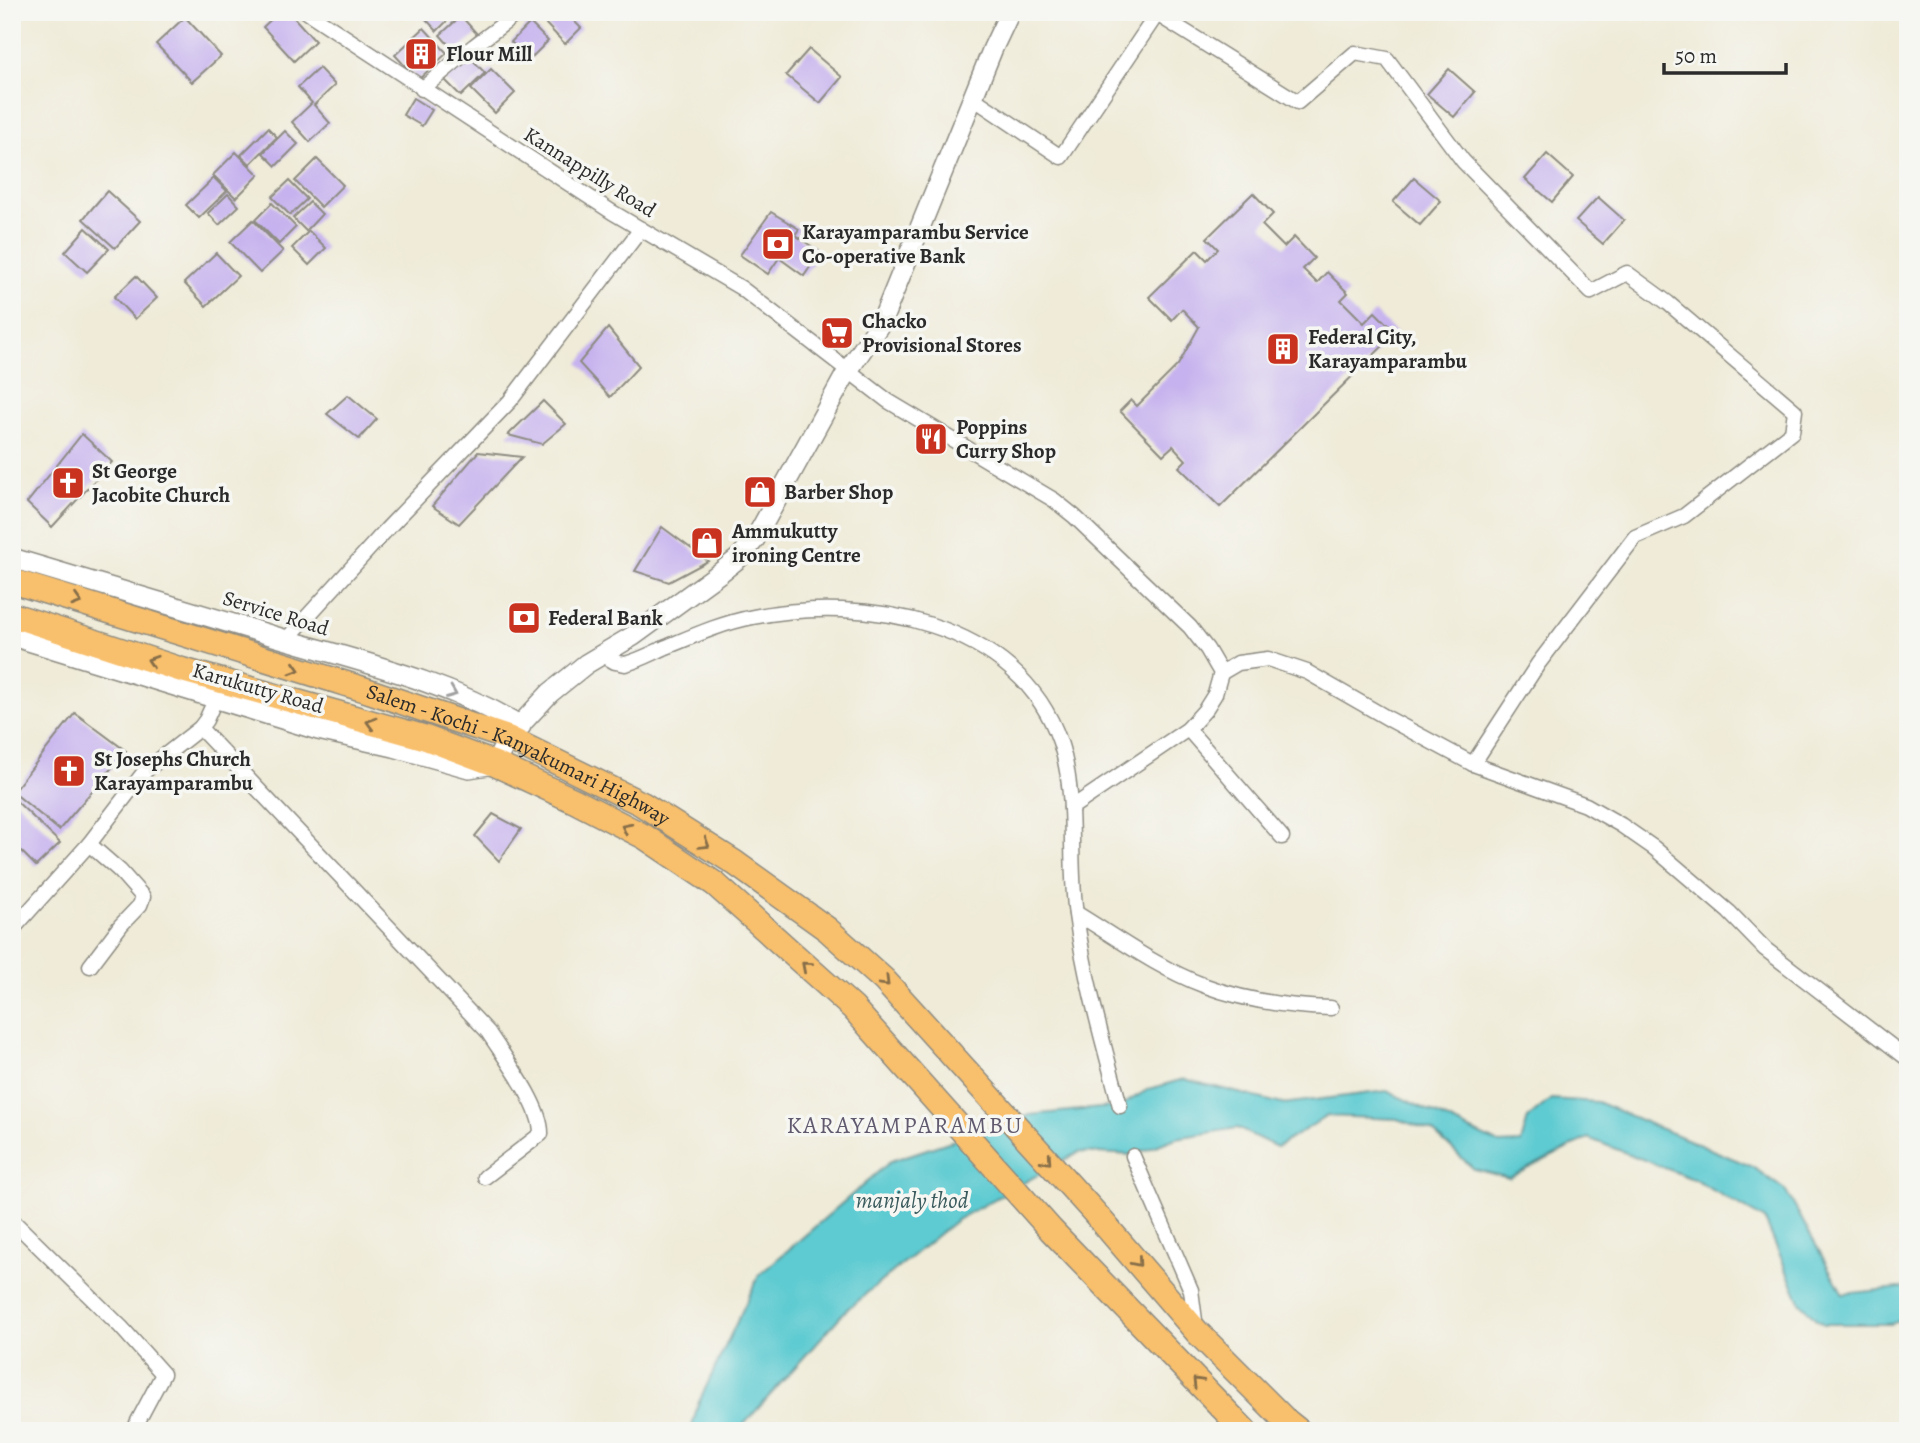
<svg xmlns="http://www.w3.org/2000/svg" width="1920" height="1443" viewBox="0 0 1920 1443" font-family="Alegreya,serif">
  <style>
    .water { fill: #5dcbd1; stroke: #447b7e; stroke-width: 2 }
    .building { fill: #c6b2ee }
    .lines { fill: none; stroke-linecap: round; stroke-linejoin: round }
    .minor-casing { stroke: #8d8b82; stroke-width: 17 }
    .tertiary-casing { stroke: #8d8b82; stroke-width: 22 }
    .trunk-casing { stroke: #8d8b82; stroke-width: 27 }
    .minor { stroke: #fff; stroke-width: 14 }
    .tertiary { stroke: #fff; stroke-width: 19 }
    .trunk { stroke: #f8bf6c; stroke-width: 24 }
    .oneway { stroke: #876e48 }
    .oneway2 { stroke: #a0a0a0 }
    .labels { text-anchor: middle; stroke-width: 7; stroke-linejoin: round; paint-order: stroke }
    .poi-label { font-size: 21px; font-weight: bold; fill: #2b2b2b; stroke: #f6f6f2; text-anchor: start }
    .street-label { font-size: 21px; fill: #2b2b2b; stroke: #f6f6f2 }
    .water-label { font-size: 23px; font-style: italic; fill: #3a5b5d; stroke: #f6f6f2 }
    .quarter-label { font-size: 24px; letter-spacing: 2px; fill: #615a6f; stroke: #f6f6f2 }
  </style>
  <rect width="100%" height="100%" fill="#f6f6f2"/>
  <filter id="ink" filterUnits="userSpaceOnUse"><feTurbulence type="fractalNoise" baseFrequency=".0143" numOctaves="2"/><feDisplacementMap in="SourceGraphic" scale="14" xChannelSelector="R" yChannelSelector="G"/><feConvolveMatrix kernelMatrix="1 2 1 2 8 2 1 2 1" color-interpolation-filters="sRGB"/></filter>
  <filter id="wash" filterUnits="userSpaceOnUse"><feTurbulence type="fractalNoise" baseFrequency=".00686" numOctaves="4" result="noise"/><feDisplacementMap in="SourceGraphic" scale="28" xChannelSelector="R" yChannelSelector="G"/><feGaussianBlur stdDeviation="1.57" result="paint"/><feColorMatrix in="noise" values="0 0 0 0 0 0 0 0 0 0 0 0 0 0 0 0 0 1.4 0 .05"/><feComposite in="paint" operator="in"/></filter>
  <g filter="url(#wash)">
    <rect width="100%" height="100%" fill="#efebd8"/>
    <path class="water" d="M1184 1079 1282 1104 1387 1091 1499 1144 1521 1143 1528 1118 1551 1099 1597 1102 1753 1167 1786 1191 1843 1294 1908 1287V1318L1891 1324H1824L1817 1320 1800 1302 1765 1220 1693 1179 1588 1138 1509 1178 1474 1169 1432 1131 1397 1119 1327 1116 1277 1147 1237 1128 1176 1138 1133 1155 1079 1152 955 1221 846 1310 738 1431H691L698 1404 759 1275 891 1161 1030 1115 1120 1106 1149 1089Z"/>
    <g id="blocks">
      <g class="building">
        <path d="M279 12H289L315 41 294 61 263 27Z"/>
        <path d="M429 12H450L453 15 437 31 424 17Z"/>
        <path d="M551 12H565L581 28 565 44 543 21Z"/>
        <path d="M461 16 477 34 456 53 440 35Z"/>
        <path d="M185 17 221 56 192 82 156 44Z"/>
        <path d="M530 23 548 41 529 60 511 42Z"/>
        <path d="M424 28 447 53 418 80 395 55Z"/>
        <path d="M809 49 842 77 820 103 786 75Z"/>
        <path d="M469 56 485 73 461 96 445 80Z"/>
        <path d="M319 68 335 85 314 105 330 123 310 142 292 122 312 103 298 87Z"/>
        <path d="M491 69 515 93 495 113 471 89Z"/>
        <path d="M1449 69 1475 92 1454 117 1427 94Z"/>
        <path d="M413 98 432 110 422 126 403 115Z"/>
        <path d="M268 128 277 137 250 164 241 155Z"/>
        <path d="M285 131 298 144 276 166 263 153Z"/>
        <path d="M236 152 259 175 236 198 213 175Z"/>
        <path d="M1547 154 1573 177 1552 202 1525 179Z"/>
        <path d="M317 159 343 185 321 207 295 181Z"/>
        <path d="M214 178 227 191 199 218 186 205Z"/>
        <path d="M1414 178 1441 201 1420 225 1393 202Z"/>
        <path d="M289 181 307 199 290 215 272 197Z"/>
        <path d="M107 191 140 221 115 248 83 219Z"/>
        <path d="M1253 193 1273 214 1262 225 1284 247 1294 237 1314 258 1303 269 1317 283 1327 272 1348 293 1341 300 1364 323 1375 312 1396 333 1220 507 1179 467 1186 460 1173 446 1163 455 1120 411 1131 400 1137 406 1178 365 1199 327 1182 309 1172 320 1149 297 1197 250 1207 260 1218 249 1207 238Z"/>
        <path d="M228 194 239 206 219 225 208 213Z"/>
        <path d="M1598 197 1624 220 1603 244 1576 221Z"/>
        <path d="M310 202 322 214 306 231 293 218Z"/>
        <path d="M272 203 296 227 279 244 255 220Z"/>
        <path d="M771 212 799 229 795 235 820 252 804 276 779 258 768 274 740 255Z"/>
        <path d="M253 220 283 251 260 273 230 242Z"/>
        <path d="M86 228 109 249 87 272 65 252Z"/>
        <path d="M309 231 326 248 309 265 292 248Z"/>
        <path d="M216 253 238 276 206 306 184 283Z"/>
        <path d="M136 276 157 298 135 319 114 297Z"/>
        <path d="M608 328 639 366 610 397 579 363Z"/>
        <path d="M348 395 377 419 359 439 327 414Z"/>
        <path d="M543 401 566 424 542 444 508 435Z"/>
        <path d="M82 434 112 462 52 527 27 503Z"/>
        <path d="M478 452 522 457 459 524 432 506Z"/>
        <path d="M662 527 708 561 669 582 635 571Z"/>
        <path d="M75 713 126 751 59 830 13 792Z"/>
        <path d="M12 797 60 843 36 866 12 842Z"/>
        <path d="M493 814 521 829 499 861 475 836Z"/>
      </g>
    </g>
  </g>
  <g filter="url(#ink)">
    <use href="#blocks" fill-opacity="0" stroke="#8d8b82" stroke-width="2"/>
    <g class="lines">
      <defs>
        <g id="minor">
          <path d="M307 12 612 212 741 288 888 401 1054 500 1074 516 1190 627 1207 649 1221 673 1215 694 1205 710 1188 729 1071 808"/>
          <path d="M422 89 474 46 519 12"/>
          <path d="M973 98 1061 157 1157 14 1298 102 1355 53 1387 59 1463 161 1591 292 1627 273 1668 303 1795 411 1792 432 1684 516 1635 537 1538 664 1473 764"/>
          <path d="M286 640 387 529 510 401 641 229"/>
          <path d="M601 654 615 662 625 664C638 661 651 654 664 648 693 636 722 623 753 617 864 595 1018 620 1060 742 1078 797 1068 858 1076 915 1085 980 1103 1042 1120 1106"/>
          <path d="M1221 673 1238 663 1268 659 1307 672 1389 719 1473 764 1586 805 1621 825 1654 848 1729 912 1765 949 1908 1059"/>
          <path d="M200 728 488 1032C504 1057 542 1106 541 1134L485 1177"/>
          <path d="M1188 729 1282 837"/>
          <path d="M89 844 120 871 143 897 140 905 121 925 90 966"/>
          <path d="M1076 913C1117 938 1158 968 1203 985 1243 1000 1289 1007 1331 1008"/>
          <path d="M12 930 89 844 145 771 200 728 206 720 215 700"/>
          <path d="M1133 1156 1191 1290 1196 1328"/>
          <path d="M12 1220 121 1327 163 1374 137 1423 143 1431"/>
        </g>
        <g id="tertiary">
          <path d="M12 558C104 585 195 613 287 640 366 663 450 683 521 726"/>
          <path d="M12 636 318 730 394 747 469 768 495 764 508 738 550 693 586 664 633 636 721 572 740 557 755 539 847 372 882 321 993 48 1010 12"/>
        </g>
        <g id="trunk">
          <path id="s1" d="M12 581 366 690 508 738 642 804 735 863 827 929 884 980 1093 1211 1197 1332 1284 1419 1299 1431"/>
          <path d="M12 615 182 670 423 737 495 764 575 801 645 837 715 884 853 1008 1051 1230 1245 1431"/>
        </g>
      </defs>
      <use href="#minor" class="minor-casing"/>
      <use href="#tertiary" class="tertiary-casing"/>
      <use href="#trunk" class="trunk-casing"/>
      <use href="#minor" class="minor"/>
      <use href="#tertiary" class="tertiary"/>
      <use href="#trunk" class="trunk"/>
    </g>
    <defs><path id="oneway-chevron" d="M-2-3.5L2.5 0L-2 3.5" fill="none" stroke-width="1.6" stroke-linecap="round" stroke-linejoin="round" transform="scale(1.75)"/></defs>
    <g class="oneway">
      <use href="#oneway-chevron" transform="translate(77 601) rotate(17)"/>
      <use href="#oneway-chevron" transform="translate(152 661) rotate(-162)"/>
      <use href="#oneway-chevron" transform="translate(295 669) rotate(17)"/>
      <use href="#oneway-chevron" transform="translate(371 723) rotate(-164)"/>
      <use href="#oneway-chevron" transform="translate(626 828) rotate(-153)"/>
      <use href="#oneway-chevron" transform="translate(705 844) rotate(32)"/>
      <use href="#oneway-chevron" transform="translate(806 966) rotate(-139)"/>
      <use href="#oneway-chevron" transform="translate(885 982) rotate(45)"/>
      <use href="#oneway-chevron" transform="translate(1047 1160) rotate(48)"/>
      <use href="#oneway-chevron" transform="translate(1137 1262) rotate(49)"/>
      <use href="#oneway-chevron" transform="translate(1197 1382) rotate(-134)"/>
    </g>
    <use class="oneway2" href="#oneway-chevron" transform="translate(452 693) rotate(22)"/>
  </g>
  <defs>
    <symbol id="building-square" viewBox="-11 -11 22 22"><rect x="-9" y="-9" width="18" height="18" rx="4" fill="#c8321e" stroke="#f6f6f2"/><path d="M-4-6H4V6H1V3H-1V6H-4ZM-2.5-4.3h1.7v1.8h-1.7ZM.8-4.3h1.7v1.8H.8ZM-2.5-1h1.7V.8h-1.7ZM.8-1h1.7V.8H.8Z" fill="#fff"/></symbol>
    <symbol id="bank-square" viewBox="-11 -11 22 22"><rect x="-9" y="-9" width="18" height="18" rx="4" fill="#c8321e" stroke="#f6f6f2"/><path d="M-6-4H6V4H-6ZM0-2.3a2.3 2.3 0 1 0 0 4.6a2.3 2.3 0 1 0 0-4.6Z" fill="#fff"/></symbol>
    <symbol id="supermarket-square" viewBox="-11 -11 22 22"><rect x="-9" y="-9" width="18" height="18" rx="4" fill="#c8321e" stroke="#f6f6f2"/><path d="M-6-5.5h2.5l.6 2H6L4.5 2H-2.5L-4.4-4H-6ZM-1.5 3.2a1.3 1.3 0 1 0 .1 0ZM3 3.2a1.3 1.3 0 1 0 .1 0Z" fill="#fff"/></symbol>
    <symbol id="restaurant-square" viewBox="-11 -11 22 22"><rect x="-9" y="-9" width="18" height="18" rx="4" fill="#c8321e" stroke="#f6f6f2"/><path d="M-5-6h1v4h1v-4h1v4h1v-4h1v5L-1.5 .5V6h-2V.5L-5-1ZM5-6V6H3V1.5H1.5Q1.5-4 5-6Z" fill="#fff"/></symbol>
    <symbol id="church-square" viewBox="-11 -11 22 22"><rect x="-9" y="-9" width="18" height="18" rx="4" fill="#c8321e" stroke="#f6f6f2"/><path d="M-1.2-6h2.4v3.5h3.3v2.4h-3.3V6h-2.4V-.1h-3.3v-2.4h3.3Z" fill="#fff"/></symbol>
    <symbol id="shop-square" viewBox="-11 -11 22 22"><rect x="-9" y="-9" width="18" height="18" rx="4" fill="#c8321e" stroke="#f6f6f2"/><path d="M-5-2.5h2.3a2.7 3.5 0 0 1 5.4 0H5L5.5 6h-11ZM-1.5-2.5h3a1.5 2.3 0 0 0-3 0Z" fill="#fff"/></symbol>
  </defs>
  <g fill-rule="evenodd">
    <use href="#building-square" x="402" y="35" width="38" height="38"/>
    <use href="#bank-square" x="759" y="225" width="38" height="38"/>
    <use href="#supermarket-square" x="818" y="314" width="38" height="38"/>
    <use href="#building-square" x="1264" y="330" width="38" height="38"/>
    <use href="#restaurant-square" x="912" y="420" width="38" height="38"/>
    <use href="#church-square" x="49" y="464" width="38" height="38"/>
    <use href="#shop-square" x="741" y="473" width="38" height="38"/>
    <use href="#shop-square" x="688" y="524" width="38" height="38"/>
    <use href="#bank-square" x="505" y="599" width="38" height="38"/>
    <use href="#church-square" x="50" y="752" width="38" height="38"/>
  </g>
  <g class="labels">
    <g class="poi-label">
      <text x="446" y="61">Flour Mill</text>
      <text x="802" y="239">Karayamparambu Service<tspan x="802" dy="24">Co-operative Bank</tspan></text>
      <text x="862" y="328">Chacko<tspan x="862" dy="24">Provisional Stores</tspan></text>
      <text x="1308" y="344">Federal City,<tspan x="1308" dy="24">Karayamparambu</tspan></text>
      <text x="956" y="434">Poppins<tspan x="956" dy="24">Curry Shop</tspan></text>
      <text x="92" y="478">St George<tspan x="92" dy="24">Jacobite Church</tspan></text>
      <text x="784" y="499">Barber Shop</text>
      <text x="732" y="538">Ammukutty<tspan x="732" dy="24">ironing Centre</tspan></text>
      <text x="548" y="625">Federal Bank</text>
      <text x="94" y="766">St Josephs Church<tspan x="94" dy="24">Karayamparambu</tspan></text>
    </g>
    <g class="street-label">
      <text transform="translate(590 172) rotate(32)" y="7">Kannappilly Road</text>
      <text transform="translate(276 613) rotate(17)" y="7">Service Road</text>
      <text transform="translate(258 688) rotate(16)" y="7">Karukutty Road</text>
      <text dy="7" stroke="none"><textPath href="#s1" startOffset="536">Salem - Kochi - Kanyakumari Highway</textPath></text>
    </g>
    <g class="water-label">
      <text x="912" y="1208">manjaly thod</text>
    </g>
    <g class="quarter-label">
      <text x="905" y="1133">KARAYAMPARAMBU</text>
    </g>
  </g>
  <rect width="1920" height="1443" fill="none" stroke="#f6f6f2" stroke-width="42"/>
  <path d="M1664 63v10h122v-10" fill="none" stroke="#2b2b2b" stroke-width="3.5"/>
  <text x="1675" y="63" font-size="21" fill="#2b2b2b" stroke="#f6f6f2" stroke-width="5" paint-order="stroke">50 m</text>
</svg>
